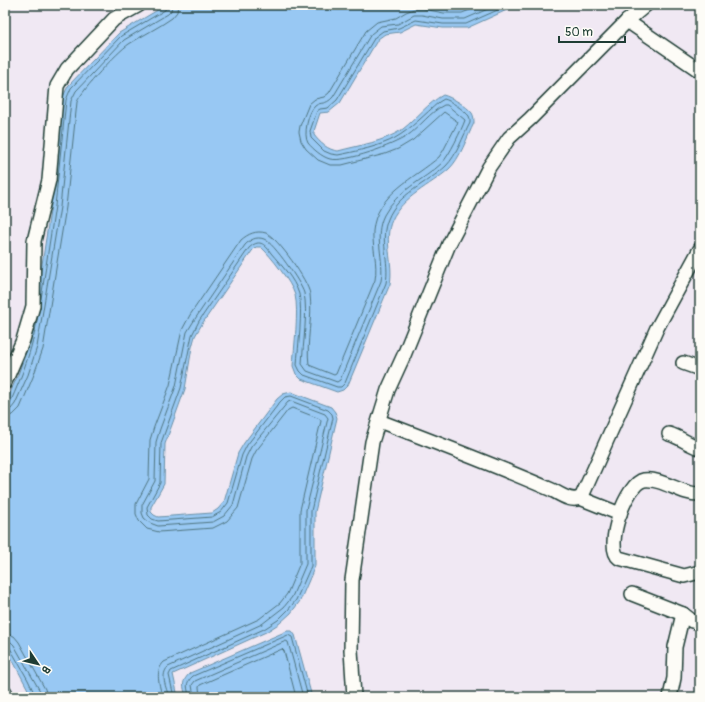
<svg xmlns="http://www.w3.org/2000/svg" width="705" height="702" viewBox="0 0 705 702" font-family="Pangolin,sans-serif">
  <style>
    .water { fill: #98c8f3; stroke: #6890a7 }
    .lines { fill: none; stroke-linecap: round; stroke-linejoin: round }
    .shore { stroke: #4f7580; stroke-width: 1 }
    .minor-casing { stroke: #1f3d34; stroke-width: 16 }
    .minor { stroke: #fdfcf7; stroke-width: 13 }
  </style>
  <rect width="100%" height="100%" fill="#f0e8f3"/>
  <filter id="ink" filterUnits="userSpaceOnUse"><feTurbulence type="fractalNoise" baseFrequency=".025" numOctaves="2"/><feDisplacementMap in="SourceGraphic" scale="8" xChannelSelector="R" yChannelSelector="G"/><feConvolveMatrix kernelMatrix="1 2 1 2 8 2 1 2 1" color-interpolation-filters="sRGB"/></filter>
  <g filter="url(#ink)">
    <g class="water">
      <path d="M166 5H518L467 28H443L416 24 400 32 385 34 378 39 340 103 329 112 320 113 314 131V135C320 143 328 150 338 151 360 145 384 142 403 129 417 118 428 103 443 95 451 97 467 106 472 113 474 116 474 120 474 123 467 137 460 159 449 169 430 186 403 196 392 220 383 240 394 263 390 284L348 385 343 390 337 392 301 379 296 374 293 366C294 348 299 311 295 295 291 282 271 256 261 247H256L252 251 202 324 195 336 192 347 185 389 165 444 164 484 151 507V512L154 515 158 517 212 513 218 509 224 502 238 453 244 443 277 399 283 394 291 392 331 407 335 412 337 418 315 512V566L300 601 291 613 280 623 266 632 173 674 178 697H32L5 646V405L19 372 28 346 33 324 51 205 62 99 68 86 119 33Z"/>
      <path d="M287 631H292L295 635 312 697H186C183 685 181 682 190 673Z"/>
    </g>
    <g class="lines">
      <g class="shore">
        <path d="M41 299 55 206 66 100 71 88 121 36 165 10 167 5"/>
        <path d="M5 405 10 403C23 374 33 347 38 315"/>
        <path d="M5 410 11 409 15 404 28 375 37 347 60 207 71 101 76 91 124 40 168 14 171 11 172 5"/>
        <path d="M5 416 13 415 20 408 33 377 43 349 66 207 77 102C83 89 116 53 129 44 143 35 158 28 172 18L177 12 178 5"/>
        <path d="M5 634 14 636 19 642 45 689 47 697"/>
        <path d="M5 640 10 641 14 645 40 691 41 697"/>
        <path d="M5 646 10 648 28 680 36 697"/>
        <path d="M162 697C160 685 154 672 164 662L259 619 280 603 287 594 300 563V510L321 421 320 419 292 408 288 410 256 451 252 459 238 508 227 521 213 528 159 532 147 529 139 521 136 514V504L149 479 150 440 154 427 170 385 182 330 190 315 241 240C248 234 256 230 266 233 278 238 308 281 310 294 313 318 306 341 309 365L334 375 336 374 375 280C378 263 372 247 373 231 376 194 415 178 439 157L443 151 458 122 444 112 413 140 398 149 385 154 342 165H330L318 160 306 149 301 141 299 132 300 126 309 104 315 99 324 97 329 93 366 31 377 22 396 18 406 12 414 9H423L444 13H462L483 5"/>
        <path d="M169 697C166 687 160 675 168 667L262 624 284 607 292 597 306 564V510L328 418 325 414 291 401 288 402 251 447 246 457 233 505 224 516 213 522 158 526 150 523 144 518 142 513V505L155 481 156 442 160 429 176 386 187 332 195 319 245 245C250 240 256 236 264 239 274 243 301 283 304 293 308 313 303 344 302 364L307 371 337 382 340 380 381 281C385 259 373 237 384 215 397 190 423 181 442 163 449 156 462 129 465 120L447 105H444C430 112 420 127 407 136 394 145 345 163 330 159 322 157 313 149 308 143 303 135 308 112 315 106 321 101 325 106 333 97L371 34 381 26 398 24 414 15H422L443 19H465L497 5"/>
        <path d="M174 697 169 675 171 671 264 629 278 620 288 610 296 600 311 566V511L333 418 332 414 328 410 291 396 285 397 280 402 247 445 242 455 228 503 221 512 212 517 158 521 152 519 148 515 147 507 160 483 161 443 181 388 192 335 199 321 249 248C259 239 264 243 271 253 281 265 294 278 299 294 303 311 298 347 297 365L300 371 304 375 337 387H341L345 383 386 283C390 261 379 240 388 219 398 193 427 184 446 166 457 155 463 136 470 123 470 120 470 119 469 116 465 111 450 100 444 99L439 102C425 114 411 129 395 138 381 146 354 152 338 155L331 154 324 151 311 138 310 131 317 111 320 109 328 108 337 100 375 37 383 31 399 28 416 20 443 24H466L509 5"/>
        <path d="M189 697C188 687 184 684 193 676L288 635 292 637 308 697"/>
        <path d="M194 697 192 685 195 681 286 641 288 642 303 697"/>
        <path d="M200 697 199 687 200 685 282 649 284 651 296 697"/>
      </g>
      <defs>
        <g id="minor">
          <path d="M627 21 700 71"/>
          <path d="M683 363 700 369"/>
          <path d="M5 382 23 340 33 306 34 241 49 180 57 86 67 69 114 19 139 5"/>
          <path d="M379 421C437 443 495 465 552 490 561 495 574 504 582 496L657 328 700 249"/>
          <path d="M669 434C680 437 689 445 700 448"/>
          <path d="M700 494C681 495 664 478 644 480 626 483 604 547 619 558L684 576 700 572"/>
          <path d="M580 498 620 514"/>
          <path d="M632 594 683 614 692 621 700 623"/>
          <path d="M5 692 7 697"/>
          <path d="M354 697 351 650 352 580 372 442 388 390 404 355 449 244 489 167 509 138 530 119 627 21 646 5"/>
          <path d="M670 697 674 678 675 647 683 614"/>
        </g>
      </defs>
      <use href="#minor" class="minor-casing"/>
      <use href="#minor" class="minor"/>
    </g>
  </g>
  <rect width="705" height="702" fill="none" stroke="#fdfcf7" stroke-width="20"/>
  <rect x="10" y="10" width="685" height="682" fill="none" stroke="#1f3d34" stroke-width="1.5" filter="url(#ink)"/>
  <g transform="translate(38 664) rotate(125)" stroke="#fdfcf7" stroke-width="3" paint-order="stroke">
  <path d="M0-3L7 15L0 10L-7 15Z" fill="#1f3d34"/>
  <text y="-6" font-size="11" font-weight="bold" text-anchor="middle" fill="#1f3d34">B</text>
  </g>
  <path d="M559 36v6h66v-6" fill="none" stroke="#1f3d34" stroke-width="2"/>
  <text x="565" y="36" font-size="12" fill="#1f3d34" stroke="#fdfcf7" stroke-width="3" paint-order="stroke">50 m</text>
</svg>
